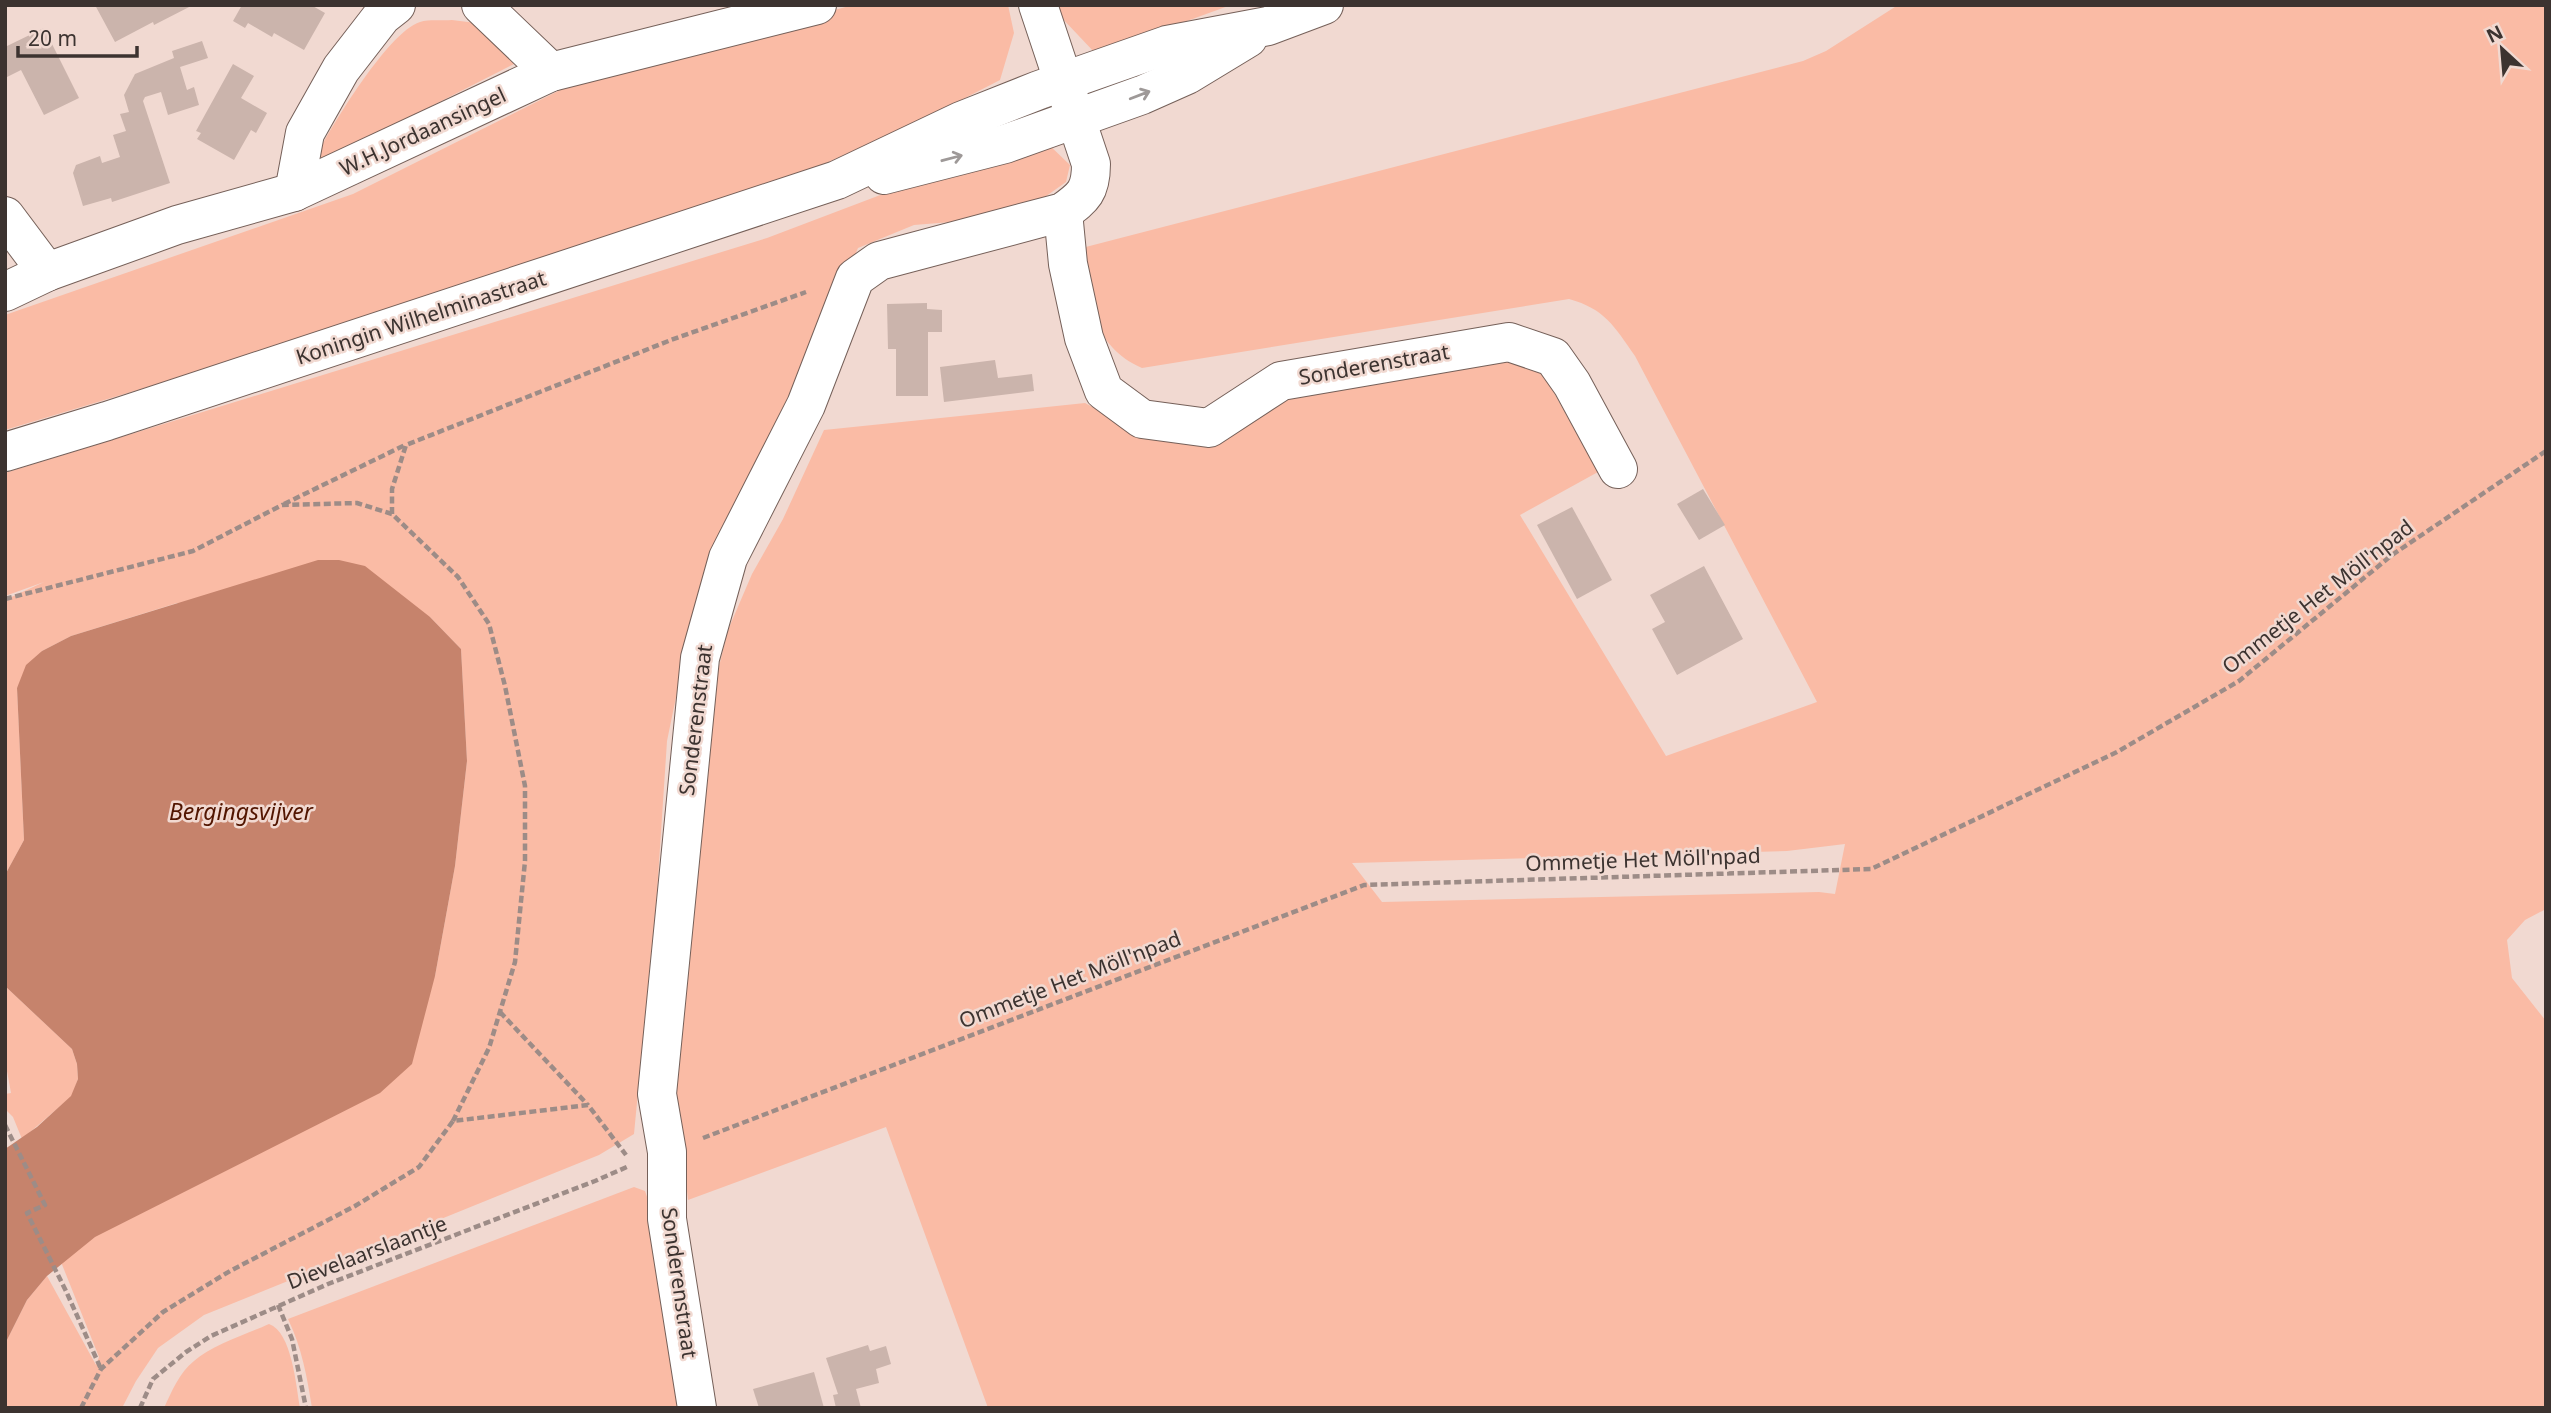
<svg xmlns="http://www.w3.org/2000/svg" width="2551" height="1413" viewBox="0 0 2551 1413" font-family="'Noto Sans',sans-serif">
  <style>
    .green { fill: #fabba5; fill-rule: evenodd }
    .water { fill: #c6836c }
    .building { fill: #cbb4ac }
    .lines { fill: none; stroke-linecap: round; stroke-linejoin: round }
    .minor-casing { stroke: #756059; stroke-width: 40 }
    .major-casing { stroke: #756059; stroke-width: 40 }
    .path { stroke: #9d8c87; stroke-width: 4.5; stroke-dasharray: 7 3.5; stroke-linecap: butt }
    .minor { stroke: #fff; stroke-width: 38 }
    .major { stroke: #fff; stroke-width: 38 }
    .oneway { stroke: #9e9998 }
    .labels { text-anchor: middle; stroke-width: 5; stroke-linejoin: round; paint-order: stroke }
    .street-label { font-size: 21px; fill: #3c3330; stroke: #f1d9d1 }
    .water-label { font-size: 23px; font-style: italic; fill: #521500; stroke: #f1d9d1 }
  </style>
  <rect width="100%" height="100%" fill="#f1d9d1"/>
  <g class="green">
    <path d="M853 5H1008L1014 33 1000 80 930 116 802 174 273 349 5 430V315L353 194 584 78Z"/>
    <path d="M1058 5H1231L1096 54 1060 16Z"/>
    <path d="M1898 5H2546V909L2525 920 2507 940 2512 978 2546 1021V1408H988L886 1127 688 1200 678 1115 674 1102 711 699 728 630 752 574 783 519 824 430 1085 403 1139 432 1303 385 1498 354 1538 364 1598 472 1520 515 1666 756 1817 702 1635 356C1614 326 1605 309 1569 299L1142 368C1090 345 1091 299 1078 249L1803 61 1826 51ZM1845 844 1835 894 1819 892 1382 902 1352 863 1787 851Z"/>
    <path d="M452 20 484 24 520 61 310 168C325 136 387 32 420 22 429 19 443 21 452 20Z"/>
    <path d="M1045 141 1070 165 1066 182 1035 204 976 220 914 225 858 248 689 634 667 741 657 893 634 1134 599 1155 204 1315 158 1348 136 1381 122 1408H5V1344L27 1300 47 1276 96 1365 99 1357 61 1262 435 976 455 866 467 761 461 649 430 617 177 603 71 636 42 651 17 688 24 840 5 875V600L44 582 5 596V473L767 238 912 183Z"/>
    <path d="M5 986 72 1049 77 1064 78 1079 72 1096 22 1139 13 1117 5 1109V1094L11 1093 5 1060Z"/>
    <path d="M634 1187 645 1191 654 1217 683 1408H312C307 1377 302 1348 288 1319Z"/>
    <path d="M269 1324C292 1332 296 1386 300 1408H164C172 1391 179 1373 194 1361 212 1345 247 1334 269 1324Z"/>
  </g>
  <path class="water" d="M318 560H339L365 566 430 617 461 649 467 761 455 866 435 976 412 1064 380 1093 95 1237 47 1276 27 1300 5 1344V1149L37 1127 71 1096 78 1079 77 1064 72 1049 5 986V875L24 840 17 688 26 665 42 651 71 636Z"/>
  <g class="building">
    <path d="M95 5H193L154 25 153 22 115 42Z"/>
    <path d="M242 5H311L325 13 304 50 274 33 272 37 248 23 245 28 233 21Z"/>
    <path d="M44 28 79 98 44 115 21 70 5 78V47Z"/>
    <path d="M202 41 208 58 180 67 187 90 194 87 199 105 168 115 161 92 145 97 143 101 170 183 112 202 111 198 83 206 73 173 76 165 100 156 102 163 120 157 113 135 126 131 120 114 129 112 124 95 135 74 174 58 172 51Z"/>
    <path d="M233 64 254 76 241 98 267 113 256 133 251 130 234 160 197 139 201 133 196 131Z"/>
    <path d="M927 303V309L942 310V332H928V396H896V349H888L887 304Z"/>
    <path d="M995 360 998 378 1032 374 1034 391 944 402 940 367Z"/>
    <path d="M1703 489 1725 525 1699 540 1677 504Z"/>
    <path d="M1572 507 1612 580 1577 599 1537 525Z"/>
    <path d="M1704 566 1743 639 1677 675 1652 629 1665 622 1650 595Z"/>
    <path d="M868 1345 870 1351 886 1346 891 1364 876 1369 879 1383 856 1389 861 1408H836L833 1395 838 1394 826 1358Z"/>
    <path d="M814 1372 824 1408H759L753 1389Z"/>
  </g>
  <g class="lines">
    <defs>
      <g id="minor">
        <path d="M481 5 551 72"/>
        <path d="M294 192 305 133 341 69 382 16 396 5"/>
        <path d="M1063 212 1068 264 1084 338 1104 391 1142 419 1209 428 1281 381 1509 342 1553 357 1572 384 1618 469"/>
        <path d="M5 216 47 272"/>
        <path d="M5 292 47 272 177 225 294 192 551 72 817 5"/>
        <path d="M697 1408 667 1219V1152L657 1094 700 658 728 558 806 405 855 278 879 261 1063 212C1084 197 1091 191 1091 164L1038 5"/>
      </g>
      <g id="major">
        <path d="M884 175 1005 144 1142 95 1187 75 1248 38"/>
        <path d="M5 452 107 421 837 180 961 121 1039 90 1167 45 1268 26 1324 5"/>
      </g>
    </defs>
    <use href="#minor" class="minor-casing"/>
    <use href="#major" class="major-casing"/>
    <g class="path">
      <path d="M284 504 405 445"/>
      <path d="M392 514V489L406 445 671 340 806 292"/>
      <path d="M5 599 193 551 282 505 357 503 392 514 458 577 489 624 505 686 525 786V861L515 962 489 1048 453 1121"/>
      <path d="M500 1012 587 1104"/>
      <path d="M5 1125 45 1205 27 1213 66 1291 101 1369"/>
      <path d="M703 1138 1364 885 1871 869 2117 752 2239 681 2392 555 2546 451"/>
      <path d="M278 1305 292 1339 306 1408"/>
      <path d="M81 1408 101 1369 163 1312 230 1271 355 1206 419 1167 453 1121 588 1105 626 1155"/>
      <path d="M140 1408 153 1379 186 1352 211 1336 328 1284 595 1181 629 1166"/>
    </g>
    <use href="#minor" class="minor"/>
    <use href="#major" class="major"/>
  </g>
  <defs><path id="oneway-shaft" d="M-6 0H5M1.5-3L5.5 0L1.5 3" fill="none" stroke-width="1.6" stroke-linecap="round" stroke-linejoin="round" transform="scale(1.75)"/></defs>
  <g class="oneway">
    <use href="#oneway-shaft" transform="translate(1140 95) rotate(-21)"/>
    <use href="#oneway-shaft" transform="translate(952 158) rotate(-15)"/>
  </g>
  <g class="labels">
    <g class="street-label">
      <text transform="translate(423 132) rotate(-25)" y="7">W.H.Jordaansingel</text>
      <text transform="translate(421 318) rotate(-18)" y="7">Koningin Wilhelminastraat</text>
      <text transform="translate(1374 365) rotate(-10)" y="7">Sonderenstraat</text>
      <text transform="translate(2318 597) rotate(-38)" y="7">Ommetje Het Möll'npad</text>
      <text transform="translate(696 720) rotate(-83)" y="7">Sonderenstraat</text>
      <text transform="translate(1643 860) rotate(-2)" y="7">Ommetje Het Möll'npad</text>
      <text transform="translate(1070 980) rotate(-21)" y="7">Ommetje Het Möll'npad</text>
      <text transform="translate(367 1253) rotate(-21)" y="7">Dievelaarslaantje</text>
      <text transform="translate(679 1283) rotate(82)" y="7">Sonderenstraat</text>
    </g>
    <g class="water-label">
      <text x="241" y="820">Bergingsvijver</text>
    </g>
  </g>
  <rect width="2551" height="1413" fill="none" stroke="#3c3330" stroke-width="14"/>
  <g transform="translate(2502 49) rotate(334)" stroke="#f1d9d1" stroke-width="5" paint-order="stroke">
  <path d="M0-5L12 26L0 18L-12 26Z" fill="#3c3330"/>
  <text y="-10" font-size="19" font-weight="bold" text-anchor="middle" fill="#3c3330">N</text>
  </g>
  <path d="M18 46v10h119v-10" fill="none" stroke="#3c3330" stroke-width="3.5"/>
  <text x="28" y="46" font-size="21" fill="#3c3330" stroke="#f1d9d1" stroke-width="5" paint-order="stroke">20 m</text>
</svg>
